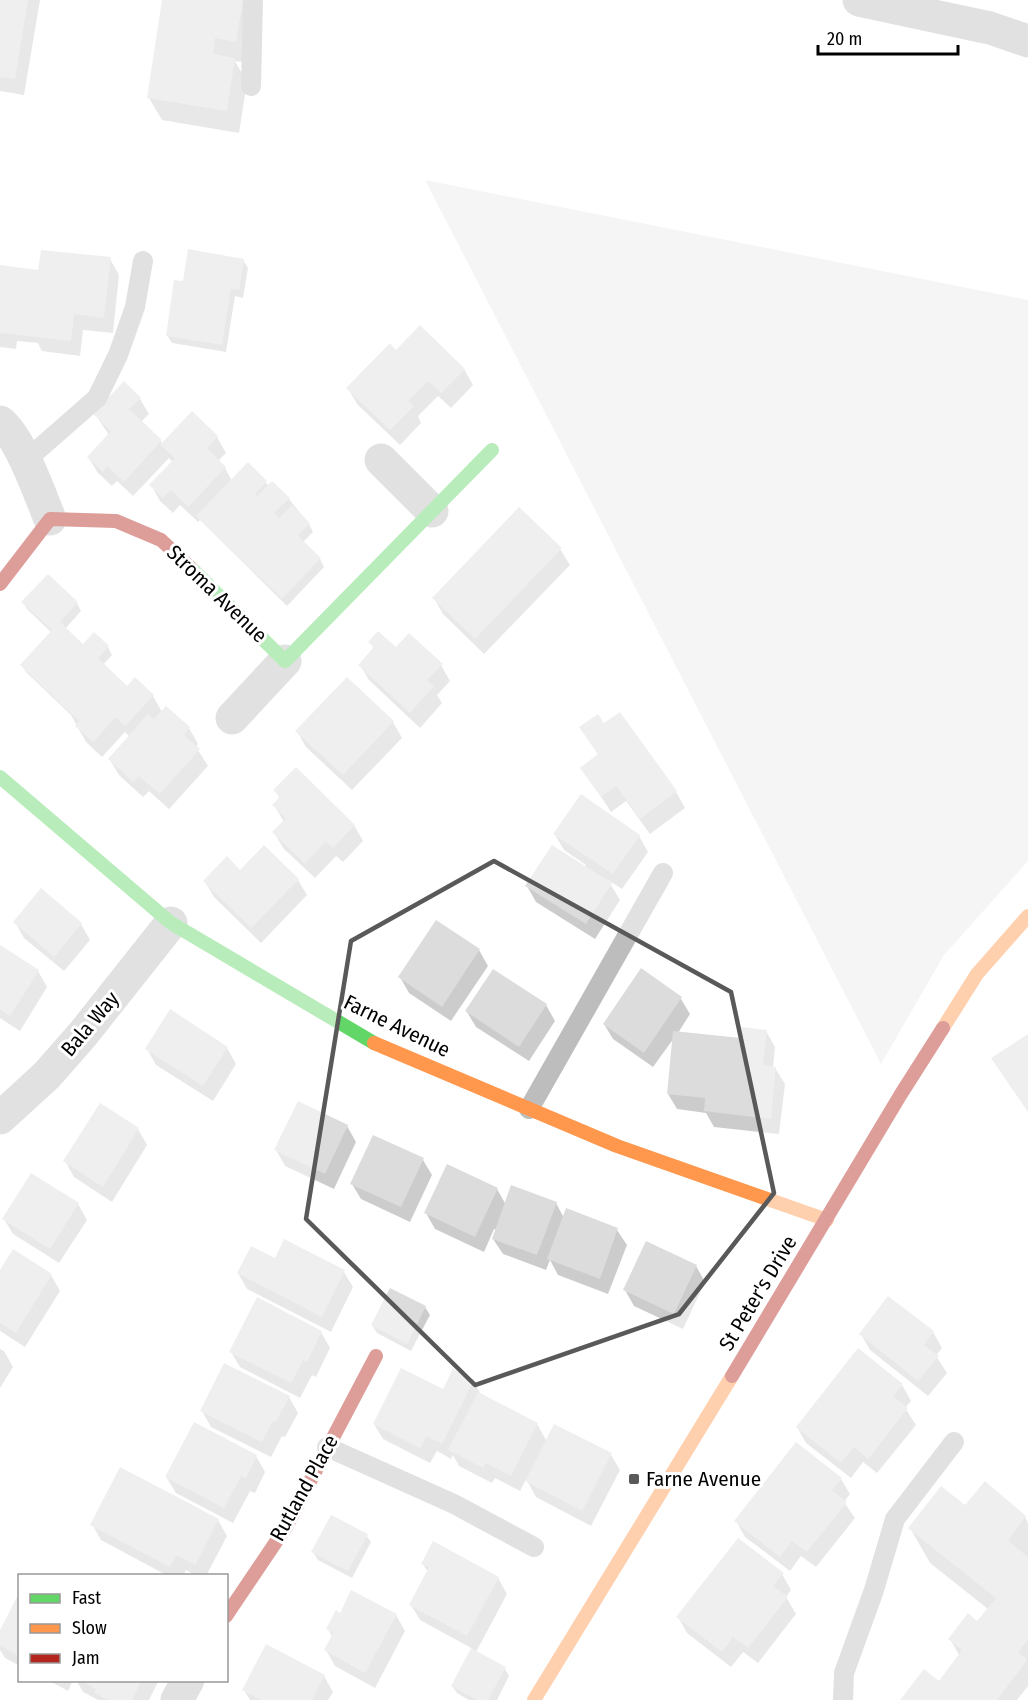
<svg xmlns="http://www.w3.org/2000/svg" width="1028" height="1700" viewBox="0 0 1028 1700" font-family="'Fira Sans Condensed',sans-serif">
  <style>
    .green { fill: #e9e9e9 }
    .shadow { fill: #0003 }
    .building { fill: #dcdcdc }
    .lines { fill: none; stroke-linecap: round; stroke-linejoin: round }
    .lane { stroke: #bdbdbd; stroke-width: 20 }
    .street { stroke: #bdbdbd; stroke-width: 33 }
    .fast { stroke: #63d668; stroke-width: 14 }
    .slow { stroke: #ff974d; stroke-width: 14 }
    .jam { stroke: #b3261e; stroke-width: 14 }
    .marked { fill: none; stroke: #595959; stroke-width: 4.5; stroke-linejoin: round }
    .poi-dot { fill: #595959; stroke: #fff; stroke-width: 2 }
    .labels { text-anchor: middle; stroke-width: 6; stroke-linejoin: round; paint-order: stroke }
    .street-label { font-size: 21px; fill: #000; stroke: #fff }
    .poi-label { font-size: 21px; fill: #000; stroke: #fff; text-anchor: start }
  </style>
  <rect width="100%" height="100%" fill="#fff"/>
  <path class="green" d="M425 180 1028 300V861L944 955 881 1064Z"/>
  <g class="shadow">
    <path d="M0 0H40L24 95 0 91Z"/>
    <path d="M164 0H252L249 63 235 61 247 82 239 133 162 120 149 98Z"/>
    <path d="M110 259 119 275 113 333 83 330 80 356 42 351 38 343 17 341 16 349 0 347V267L40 275Z"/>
    <path d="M243 260 248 268 243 298 235 296 226 352 172 343 167 335 184 283Z"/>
    <path d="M396 352 464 369 473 385 451 408 438 396 418 416 421 423 400 445 357 404 348 388Z"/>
    <path d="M140 399 149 414 141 422 163 444 192 414 217 437 226 453 218 461 225 468 232 481 248 464 269 486 289 499 309 524 313 532 302 543 320 559 324 567 287 606 200 520 198 522 180 505 173 513 160 501 151 485 173 463 169 458 133 496 117 481 112 486 98 473 88 457 109 435 95 414Z"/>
    <path d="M560 549 570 565 484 654 443 614 434 598Z"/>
    <path d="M23 603H77L81 611 65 629 83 646 94 635 108 647 112 655 103 665 127 688 153 696 162 712 189 728 198 744 196 747 208 766 169 809 149 791 143 797 119 775 110 760 130 737 125 732 102 757 86 742 71 715 26 672 22 665 52 633 28 610Z"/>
    <path d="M370 642 397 649 441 665 450 681 437 695 442 703 420 728 369 680 360 665 374 649Z"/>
    <path d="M620 714 676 792 685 808 650 834 626 801 611 812 582 768 599 756 581 728 604 725Z"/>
    <path d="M393 722 402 738 352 790 306 747 297 731Z"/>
    <path d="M275 790 354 825 363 841 343 862 336 856 315 878 283 848 274 832 284 822 274 805 280 799Z"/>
    <path d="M555 835 639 836 648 852 622 889 608 880 620 900 595 939 536 902 527 886 585 867 586 865 564 850Z"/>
    <path d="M240 872 298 880 307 895 261 943 214 897 205 882Z"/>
    <path d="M41 891 81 924 90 940 64 971 24 938 15 922Z"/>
    <path d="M0 946 38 971 47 987 20 1031 0 1018Z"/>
    <path d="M479 950 488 966 451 1021 409 993 400 977Z"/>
    <path d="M641 971 681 999 690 1014 678 1033 743 1040 766 1031 775 1047 773 1068H775L785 1084 779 1134 714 1127 706 1113 677 1109 668 1094 674 1038 653 1067 613 1039 604 1024Z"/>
    <path d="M546 1005 555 1021 529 1061 476 1027 467 1012Z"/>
    <path d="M227 1048 236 1064 213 1101 156 1065 147 1049Z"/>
    <path d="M347 1126 356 1142 334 1189 285 1166 276 1150Z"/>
    <path d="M138 1129 147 1145 112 1202 74 1177 65 1161Z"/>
    <path d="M423 1160 432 1175 410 1222 361 1199 352 1184Z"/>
    <path d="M497 1189 506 1205 556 1203 564 1218 617 1230 627 1245 608 1294 558 1275 550 1260 546 1270 503 1254 493 1239 496 1230 494 1229 484 1252 435 1229 426 1213Z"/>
    <path d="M78 1204 87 1220 59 1263 13 1234 4 1219Z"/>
    <path d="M285 1241 344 1272 353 1287 331 1332 247 1289 238 1273 275 1260Z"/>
    <path d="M696 1266 705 1282 683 1329 634 1306 625 1290Z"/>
    <path d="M0 1272 51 1275 60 1291 25 1347 0 1331Z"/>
    <path d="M425 1307 430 1315 411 1351 377 1333 372 1325Z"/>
    <path d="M321 1332 330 1348 316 1377 312 1375 300 1398 240 1367 231 1352Z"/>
    <path d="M933 1332 942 1348 936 1356 947 1373 928 1396 870 1350 861 1334Z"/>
    <path d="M0 1349 4 1351 13 1367 0 1388Z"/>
    <path d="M473 1381 482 1396 537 1424 547 1442 611 1455 620 1470 591 1526 536 1497 526 1479 520 1491 495 1478 492 1483 459 1466 453 1455 451 1459 437 1451 430 1463 383 1439 374 1424 443 1391Z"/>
    <path d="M902 1385 911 1401 905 1408 916 1425 877 1473 863 1462 851 1478 806 1443 797 1427Z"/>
    <path d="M289 1397 298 1413 285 1437 282 1436 271 1457 211 1427 202 1411Z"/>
    <path d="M256 1456 265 1472 255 1493 250 1491 233 1523 176 1493 166 1477Z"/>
    <path d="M841 1479 850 1494 844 1502 855 1518 816 1567 801 1556 790 1571 745 1537 736 1521Z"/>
    <path d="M965 1507 1025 1517 1028 1523V1686L1017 1700H902L939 1683 959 1655 950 1639 977 1622 988 1609 930 1563 910 1528Z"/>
    <path d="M218 1520 227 1536 206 1576H196L186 1570 183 1576H168L101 1540 92 1524Z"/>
    <path d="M366 1535 371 1542 352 1578 318 1560 313 1552Z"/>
    <path d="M423 1564 498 1578 507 1594 476 1652 505 1669 509 1676 497 1700H469L457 1693 452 1686 473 1649 420 1620 411 1605 428 1572Z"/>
    <path d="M782 1574 791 1590 786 1597 796 1614 758 1663 743 1652 731 1667 687 1633 678 1617Z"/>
    <path d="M20 1594V1666L5 1658 0 1650V1633Z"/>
    <path d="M340 1615H396L405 1631 375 1688 335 1666 326 1650 332 1637 328 1629Z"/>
    <path d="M324 1676 333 1692 328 1700H250L244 1690Z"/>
    <path d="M48 1680H73L68 1691Z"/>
    <path d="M76 1680H159L149 1700H98L83 1692Z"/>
  </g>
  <g class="building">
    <path d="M0 0H28L15 79 0 77Z"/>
    <path d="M162 0H243L236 42 215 38 213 54 235 58 227 111 147 98Z"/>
    <path d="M188 249 244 259 239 290 231 289 222 345 166 336 174 280 183 281Z"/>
    <path d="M41 250 111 257 104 318 74 314 71 341 0 333V265L38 270Z"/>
    <path d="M420 325 465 369 441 393 428 381 408 401 414 406 390 430 346 388 390 343 396 350Z"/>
    <path d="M124 381 141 398 129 409 162 440 124 482 107 466 103 472 87 457 111 431 93 414Z"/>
    <path d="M192 411 218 436 207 448 226 467 188 507 171 490 163 498 149 485 175 458 160 445Z"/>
    <path d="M248 462 267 481 255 494 257 496 272 481 290 498 274 513 279 518 292 505 310 523 298 536 321 558 282 599 196 516Z"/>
    <path d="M519 507 562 548 475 639 432 598Z"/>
    <path d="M48 574 78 602 60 622 83 644 94 632 109 646 98 658 127 686 135 677 154 695 125 726 116 717 93 742 75 726 79 721 20 665 52 630 21 602Z"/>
    <path d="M378 631 396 647 409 633 443 664 427 680 434 686 410 713 358 665 374 647 368 642Z"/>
    <path d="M347 677 394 721 343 775 295 731Z"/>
    <path d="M166 706 190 727 184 735 200 749 160 794 139 776 133 782 108 759 148 714 154 719Z"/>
    <path d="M620 712 677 791 640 819 616 786 601 797 580 768 598 754 579 727 598 714 604 723Z"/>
    <path d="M296 767 355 825 333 848 326 841 305 864 272 832 286 818 272 805 280 797 273 790Z"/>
    <path d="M581 794 640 835 613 874 553 834Z"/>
    <path d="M264 845 299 879 251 928 203 881 227 856 240 870Z"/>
    <path d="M552 845 612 883 586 924 525 886Z"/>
    <path d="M41 888 82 923 54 957 13 922Z"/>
    <path d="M436 920 480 949 442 1007 398 977Z"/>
    <path d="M0 945 39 970 10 1016 0 1009Z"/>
    <path d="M641 968 682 997 644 1053 603 1024Z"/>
    <path d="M493 969 547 1004 519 1047 465 1011Z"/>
    <path d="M170 1009 228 1047 203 1086 145 1049Z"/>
    <path d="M742 1027 767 1030 763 1065 776 1067 771 1119 704 1111 705 1098 667 1094 673 1031 741 1038Z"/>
    <path d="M1028 1034V1112L991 1058Z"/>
    <path d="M298 1101 348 1125 325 1174 274 1150Z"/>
    <path d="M100 1103 139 1128 103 1187 63 1161Z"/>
    <path d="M373 1135 424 1158 401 1207 350 1184Z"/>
    <path d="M447 1164 498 1188 475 1237 424 1213Z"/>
    <path d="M31 1173 79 1203 50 1249 2 1219Z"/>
    <path d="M511 1185 557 1202 537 1255 492 1239Z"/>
    <path d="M566 1208 618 1228 600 1279 547 1259Z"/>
    <path d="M284 1239 345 1270 322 1317 237 1273 251 1246 275 1258Z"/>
    <path d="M646 1241 697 1265 674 1314 623 1290Z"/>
    <path d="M13 1249 52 1274 16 1333 0 1323V1270Z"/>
    <path d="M390 1288 426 1306 407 1344 371 1325Z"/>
    <path d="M888 1296 934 1331 924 1345 939 1356 918 1381 859 1334Z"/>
    <path d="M257 1297 322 1331 307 1362 303 1360 291 1383 229 1352Z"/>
    <path d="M858 1348 903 1384 893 1396 908 1408 868 1459 854 1447 841 1463 796 1427Z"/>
    <path d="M224 1363 290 1396 276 1422 273 1421 262 1442 200 1411Z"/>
    <path d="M401 1368 443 1389 453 1369 474 1380 442 1444 427 1436 420 1448 373 1424Z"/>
    <path d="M478 1392 538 1423 511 1476 486 1463 483 1468 448 1450Z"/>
    <path d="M194 1422 257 1455 246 1478 241 1476 224 1508 165 1477Z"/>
    <path d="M554 1424 612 1453 582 1511 525 1481Z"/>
    <path d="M796 1442 842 1478 832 1490 847 1502 807 1552 792 1541 780 1557 734 1521Z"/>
    <path d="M120 1467 219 1519 195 1565 177 1555 170 1567 90 1525Z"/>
    <path d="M985 1481 1026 1516 1008 1541 1028 1557V1640L1018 1652 1027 1660 997 1700H900L924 1669 939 1681 962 1650 948 1639 968 1613 977 1621 996 1598 908 1528 941 1486 965 1505Z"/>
    <path d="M331 1515 368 1534 348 1571 311 1552Z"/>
    <path d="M738 1538 784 1573 773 1586 788 1597 748 1648 733 1637 722 1652 676 1617Z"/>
    <path d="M433 1541 499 1577 467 1636 409 1605 429 1567 421 1564Z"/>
    <path d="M351 1590 397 1614 365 1673 324 1650 333 1633 326 1629 336 1610 340 1613Z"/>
    <path d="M20 1591V1656L0 1646V1630Z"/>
    <path d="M266 1644 325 1675 312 1700H261L242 1690Z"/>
    <path d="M471 1648 506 1667 488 1700H477L451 1686Z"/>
    <path d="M80 1680H142L132 1700H108L94 1693 96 1689Z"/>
  </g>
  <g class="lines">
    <g class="lane">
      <path d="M251 86 253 0"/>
      <path d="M25 461 97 398 118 355 135 307 143 261"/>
      <path d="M529 1109 663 873"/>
      <path d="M327 1447 454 1504 534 1547"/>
      <path d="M843 1700 844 1673 874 1590 895 1519 954 1442"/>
    </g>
    <g class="street">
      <path d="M859 0 990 28 1028 41"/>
      <path d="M0 422C20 437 40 495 50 519"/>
      <path d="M381 460 432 511"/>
      <path d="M232 718 285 661"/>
      <path d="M0 1118 47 1075 83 1034 171 923"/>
      <path d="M177 1700 188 1680"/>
    </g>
    <g class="fast">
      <path d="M191 568 285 661 492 450"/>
      <path d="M0 777 171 923 374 1043"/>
    </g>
    <g class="slow">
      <path d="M943 1028 977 974 1028 916"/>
      <path d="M374 1043 617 1146 827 1220"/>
      <path d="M534 1700 732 1376"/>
    </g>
    <g class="jam">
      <path d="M0 584 50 519 116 521 161 540 191 568"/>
      <path d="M732 1376 901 1094 943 1028"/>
      <path d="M226 1616 286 1527 376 1356"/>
    </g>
  </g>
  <path d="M0 0H1028V1700H0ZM494 861 731 992 774 1193 679 1314 475 1385 306 1219 351 941Z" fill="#fff" fill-opacity=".55" fill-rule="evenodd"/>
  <path class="marked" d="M494 861 731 992 774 1193 679 1314 475 1385 306 1219 351 941Z"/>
  <rect class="poi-dot" x="628" y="1473" width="12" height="12" rx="3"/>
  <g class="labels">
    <g class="street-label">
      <text transform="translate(217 594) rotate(44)" y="7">Stroma Avenue</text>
      <text transform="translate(90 1024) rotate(-50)" y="7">Bala Way</text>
      <text transform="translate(397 1026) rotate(26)" y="7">Farne Avenue</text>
      <text transform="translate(758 1293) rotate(-59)" y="7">St Peter's Drive</text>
      <text transform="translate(304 1488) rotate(-61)" y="7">Rutland Place</text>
    </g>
    <g class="poi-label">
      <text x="646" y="1486">Farne Avenue</text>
    </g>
  </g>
  <rect x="18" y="1574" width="210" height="108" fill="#ffffff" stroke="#999999" stroke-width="1.5"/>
  <rect x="30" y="1594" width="30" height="9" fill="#63d668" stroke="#999999" stroke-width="1.5"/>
  <text x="72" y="1604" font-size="18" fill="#000000">Fast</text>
  <rect x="30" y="1624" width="30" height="9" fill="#ff974d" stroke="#999999" stroke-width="1.5"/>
  <text x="72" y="1634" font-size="18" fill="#000000">Slow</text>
  <rect x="30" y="1654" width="30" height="9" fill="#b3261e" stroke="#999999" stroke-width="1.5"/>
  <text x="72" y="1664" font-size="18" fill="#000000">Jam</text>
  <path d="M818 45v9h140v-9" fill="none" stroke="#000000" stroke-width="3"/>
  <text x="827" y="45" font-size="18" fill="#000000" stroke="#ffffff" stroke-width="4.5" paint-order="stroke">20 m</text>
</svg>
